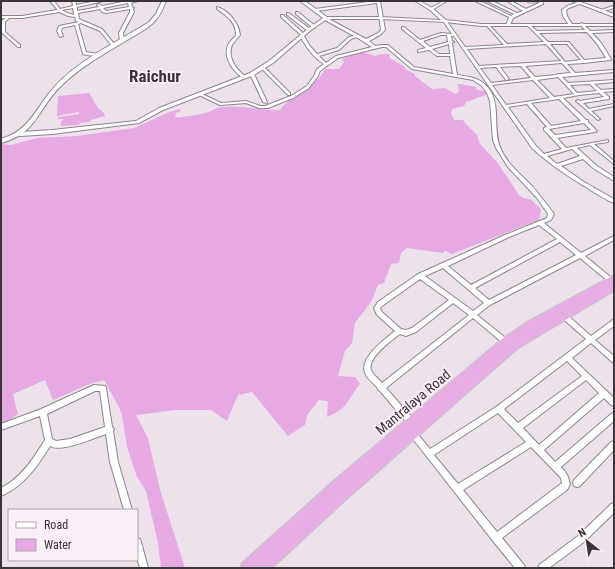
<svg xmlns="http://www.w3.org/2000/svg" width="615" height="569" viewBox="0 0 615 569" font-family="'Roboto Condensed',sans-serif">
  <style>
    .water { fill: #e7a9e4 }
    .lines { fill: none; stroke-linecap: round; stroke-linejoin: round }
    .minor-casing { stroke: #8e848d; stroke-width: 2 }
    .tertiary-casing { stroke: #8e848d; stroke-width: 2 }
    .secondary-casing { stroke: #8e848d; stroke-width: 2 }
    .trunk-casing { stroke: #c8c6c8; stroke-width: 2 }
    .minor { fill: #fff; fill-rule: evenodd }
    .tertiary { fill: #fff; fill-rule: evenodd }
    .secondary { fill: #fff; fill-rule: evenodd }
    .trunk { fill: #e7aee4; fill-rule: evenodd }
    .labels { text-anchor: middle; stroke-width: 3.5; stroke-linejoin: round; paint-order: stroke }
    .near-street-label { font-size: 14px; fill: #393539; stroke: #fbeffa }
    .far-town-label { font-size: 17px; font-weight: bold; fill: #393539; stroke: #fbeffa }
  </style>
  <rect width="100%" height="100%" fill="#ede2ec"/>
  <g class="water">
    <path d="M362 52 375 56 381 54H389L390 58 405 67V69L415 74V76L432 89 445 88 455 94 459 92 458 84H460L476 87V89L486 92V95L466 102 464 106 452 109 451 113 454 120H463L465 123 477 135 480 144 497 162 519 195 523 198 530 199 541 209 539 220 452 254 445 251 443 253 407 248 401 253 399 263 391 264 384 283 378 285 371 302 355 323 352 343 345 351 338 376 355 377 360 384C346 401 350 407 327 417L328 401 319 400 307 415 305 425 288 436 252 392 238 395 227 421 211 410H176L136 415 148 438 160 490 185 568H161L158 543 146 491 137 477 127 447 122 415 119 407 104 380 90 384 53 400 45 380 13 394 18 414 8 421 1 423V144L11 145 37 138 77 136 134 128 167 113 179 109 181 111 176 113 175 117C183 118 202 114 209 112 215 109 217 107 224 107 244 105 261 111 280 110 292 93 315 88 325 69H339L344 62 342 59Z"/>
    <path d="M89 93 98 108 104 113 105 116 91 120 89 122 80 123 79 125 60 126 62 120 66 119H57L59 117 79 114V112L57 116 58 96Z"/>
  </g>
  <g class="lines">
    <defs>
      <g id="minor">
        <path d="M50 1H54L60 9 73 6 72 1H76V5L97 1H104L77 7V11L99 7 97 5 99 4 102 6 127 1H138L131 3 132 7 134 8 133 9 134 12 123 33 124 40 122 41 120 40 119 33 130 12V9L106 13 102 12 100 9 78 13 79 19 102 29 115 45 112 46 100 31 81 23 78 24 86 52 98 54V56H97L86 55 83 54 75 25 62 28 61 31 63 36 60 37 57 31 59 26 79 22 76 21 75 17 68 16 60 12 22 18H9L5 22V32L20 45V47H18L1 32V22L5 18H1V16H22L57 10V9ZM128 3 129 7 106 11 103 8ZM73 8 74 15 67 13 62 10Z"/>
        <path d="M376 1H380L385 30 380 35 369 41 375 46 382 45H388L414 67 453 74 450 56H437L429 50 418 52V50L426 48 402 29V27H404L420 40 441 33 452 34 443 21 446 20 465 47 504 45 487 26 486 25 488 24 507 44 544 42 527 25 529 24 537 31 585 30 580 24 582 23 590 31 614 30V32L592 33 601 43 611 59 610 60 584 63 567 64 575 73 614 70V72L562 77 568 83 614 80V82H613L594 84 601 90 614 89V91L603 92 609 97V99L583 103 589 109 614 104V106L591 111 600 119 598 120 576 101 578 100 580 101 604 97 599 93 579 95 563 98 586 120H588V122L597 131 595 132 557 138 566 148 608 140V142L594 144 614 161V164L590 145 577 148 597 166 614 177V181L593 168 583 159 561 166 584 182 614 199V203C606 200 599 195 592 191 571 178 550 165 532 148L454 36H451L452 41 454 42 452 43 457 75C471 77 483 78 491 92 500 109 493 129 500 147 506 163 521 175 533 187 540 196 547 204 554 214L551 220 544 223 581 253 614 236V240L585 256 614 280 611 282H609L580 258 490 305 477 315 508 340 509 342 508 344 506 345 504 344 473 318 386 388 414 420 415 422 414 424 411 425 408 424 380 391 378 390 377 387C373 383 367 378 365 373 359 358 385 339 395 331L377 315 374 308 378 302 418 274 505 235 547 218 548 214 537 198 508 167 496 148 493 140 490 101 487 93 482 86 473 80 412 69 386 47H382L338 58 320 71 318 76 309 88 293 98 268 108H259L246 103 220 105 197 94 200 93 221 103 246 101 260 106H265L291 96 307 86 314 76 317 69 324 64C314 58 306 47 300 36L301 35 281 17V15H283L304 34V36L309 45 317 54 337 48 349 37 354 36 325 20V18H327L366 39 378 33 381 30 377 3 316 11 314 10 315 9ZM587 32 598 45 606 58 584 60 569 42H548L539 33ZM441 35H447L448 42 430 47 423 41ZM356 37 372 47 336 56 326 63 319 56 339 50 351 39ZM449 44 450 54H439L432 49ZM546 44 561 61 479 66 467 49ZM550 44H567L581 60 565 62ZM562 63 571 73 560 74H558L556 75 535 77 525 66ZM521 66 531 78 491 83 480 68 496 67 506 80H507L509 79 500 67ZM558 77 574 94 554 97 537 80ZM533 80 550 98 506 105 492 85ZM590 84 597 91 577 93 570 85ZM559 99 581 121 551 126 531 103ZM527 104 547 127 544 128V130L562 149 544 154 536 146 508 107ZM584 123 591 130 555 135 549 129ZM572 149 580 156 557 164 547 156ZM539 225 557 239 471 285 448 266 509 237ZM560 242 576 255 489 300 475 288ZM443 268 484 303 473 311 425 276ZM420 279 449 300 412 328 406 330 401 329 382 312 380 308 382 306ZM453 303 469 315 382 383C379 379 373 375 371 370 367 358 392 340 400 334L406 336 416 332Z"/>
        <path d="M443 1H447L432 10 429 9Z"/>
        <path d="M475 1H480L511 16 514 14 487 1H492L517 13 523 11 507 1H511L526 9 539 3V1H543V4L513 18 510 25 508 26 506 25 509 17Z"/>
        <path d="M526 1H539C536 3 529 3 526 1Z"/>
        <path d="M579 2 582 3 569 8 566 10 567 16 572 24 569 25 563 16 562 10 567 6Z"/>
        <path d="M613 6H614V8L600 12 598 11Z"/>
        <path d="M217 7C228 10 239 23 240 35 237 39 234 42 232 45 227 57 236 69 245 76V78H243C233 71 223 58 228 45 230 41 234 38 236 35 236 22 227 16 217 9Z"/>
        <path d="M296 12H298L315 26V28H313L296 14Z"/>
        <path d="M287 13H289L310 29V31H308L287 15Z"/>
        <path d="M262 67H264L290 93V95H288L262 69Z"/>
        <path d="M251 73 254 74 267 102V103L263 102 250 74Z"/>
        <path d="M562 314H566L591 336 614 319V326L595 340 614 356V363L612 362 591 343 572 358 614 398V406L611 405 604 398 544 450 555 462 611 414 614 413V421L561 467C567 473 568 476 570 484L567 490 502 538 524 565 525 568H515L493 541 409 434 410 432 413 431 416 432 430 449 496 407 586 339 562 318 561 316ZM567 361 582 376 518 423 504 409ZM586 380 599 393 539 445 523 428ZM498 413 526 442 458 484 434 455ZM531 447 561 478 562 483 497 532 463 490Z"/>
        <path d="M94 385 105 386 106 388 112 427 114 429 113 431 118 462 132 510H124L110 462 106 434C94 438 61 453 50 446 37 467 24 486 1 496V488C21 478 33 459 45 440L40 416 1 430V424L41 409ZM95 391H100L105 427 70 439 56 441 52 439 47 414Z"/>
        <path d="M614 441V450L580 486 577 487 574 486 573 483 574 480 611 442Z"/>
        <path d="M614 503V513L584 542 549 568H538L539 565 578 536 611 504Z"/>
        <path d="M137 538 140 539 141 542 148 568H140L137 558Z"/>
      </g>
      <path id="tertiary" d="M300 1H305L327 17H380L441 20 430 10 415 1H420L432 8 446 20 481 24H614V26H481L445 22 380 19H327L311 30 273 63 254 75 163 110 139 123 52 134 20 136 17 134 20 132 52 130 136 121 159 108 250 73 269 61 309 28 323 18Z"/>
      <g id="secondary">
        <path d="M162 1H166C163 9 159 18 152 24 144 31 133 36 124 42 102 55 79 68 61 86 37 109 38 133 1 143V139C28 131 34 112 50 92 75 61 116 43 149 22L156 14Z"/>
        <path d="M572 1H578L614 14V17Z"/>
      </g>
      <path id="trunk" d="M614 275V291L517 349 348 498 272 568H240L242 563 332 482 502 339 527 322Z"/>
    </defs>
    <use href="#minor" class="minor-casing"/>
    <use href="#tertiary" class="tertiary-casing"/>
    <use href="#secondary" class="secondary-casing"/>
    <use href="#trunk" class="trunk-casing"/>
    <use href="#minor" class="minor"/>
    <use href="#tertiary" class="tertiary"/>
    <use href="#secondary" class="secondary"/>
    <use href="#trunk" class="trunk"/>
  </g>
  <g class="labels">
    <g class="near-street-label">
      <text transform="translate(413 402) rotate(-40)" y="5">Mantralaya Road</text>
    </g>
    <g class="far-town-label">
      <text x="155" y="82">Raichur</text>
    </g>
  </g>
  <rect width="615" height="569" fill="none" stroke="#393539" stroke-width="4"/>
  <rect x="8" y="509" width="130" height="52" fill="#fbeffa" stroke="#ada5ad"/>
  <rect x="16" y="522" width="20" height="6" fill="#ffffff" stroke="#ada5ad"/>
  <text x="44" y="529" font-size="12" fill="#393539">Road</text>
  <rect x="16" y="539" width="20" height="12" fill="#e7a9e4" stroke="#ada5ad"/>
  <text x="44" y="549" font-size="12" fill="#393539">Water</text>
  <g transform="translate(587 541) rotate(330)" stroke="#fbeffa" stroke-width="3" paint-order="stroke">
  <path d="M0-3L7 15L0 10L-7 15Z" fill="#393539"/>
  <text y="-6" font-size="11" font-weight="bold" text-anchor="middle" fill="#393539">N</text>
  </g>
</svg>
